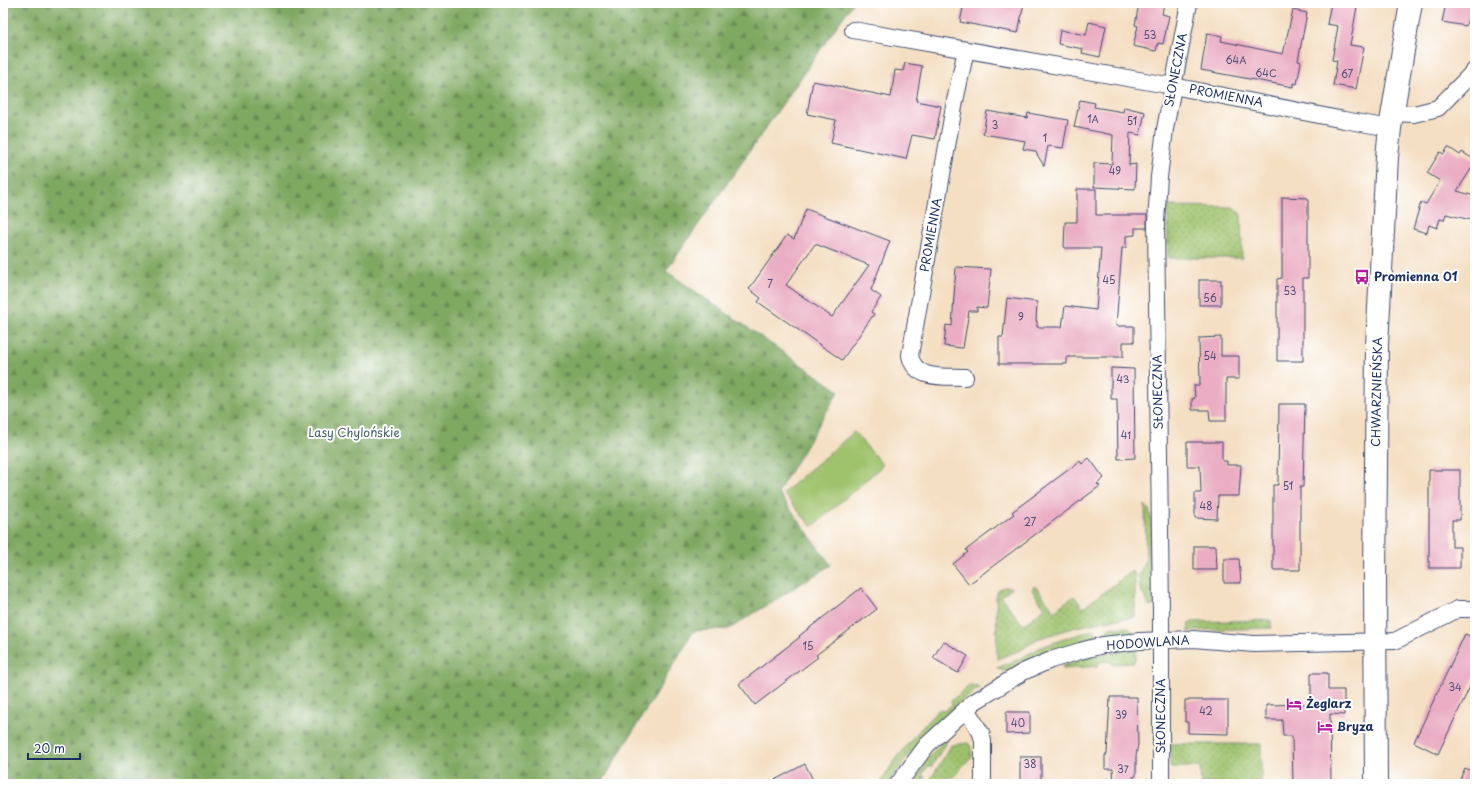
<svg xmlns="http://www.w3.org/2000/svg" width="1478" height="787" font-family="'Playpen Sans',sans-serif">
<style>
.grass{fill:url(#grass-dots);stroke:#5d7865}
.forest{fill:url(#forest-firs);stroke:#4d6c5f}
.garden{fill:#9fc26c;stroke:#5d7865}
.building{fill:#eaadc3;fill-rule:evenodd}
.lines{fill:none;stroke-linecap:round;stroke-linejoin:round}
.street-casing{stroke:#3c496d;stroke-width:18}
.secondary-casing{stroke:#3c496d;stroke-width:24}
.street{stroke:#fff;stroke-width:16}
.secondary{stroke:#fff;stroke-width:22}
.labels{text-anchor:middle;stroke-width:4;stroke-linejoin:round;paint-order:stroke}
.number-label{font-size:10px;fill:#4f4e77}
.street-label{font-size:12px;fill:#1b2f5e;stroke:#fff}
.poi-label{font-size:12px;font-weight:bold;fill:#1b2f5e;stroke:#fff;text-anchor:start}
.park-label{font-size:12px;fill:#496263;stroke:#fff}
</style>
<defs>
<pattern id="grass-dots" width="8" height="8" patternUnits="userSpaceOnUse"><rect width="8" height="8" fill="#9fc26c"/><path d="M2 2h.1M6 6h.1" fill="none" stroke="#819e5c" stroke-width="1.8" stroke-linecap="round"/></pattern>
<pattern id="forest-firs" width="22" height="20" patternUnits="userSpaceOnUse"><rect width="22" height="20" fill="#7fa860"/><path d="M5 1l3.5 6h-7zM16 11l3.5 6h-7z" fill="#678952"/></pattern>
</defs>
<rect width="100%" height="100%" fill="#fff"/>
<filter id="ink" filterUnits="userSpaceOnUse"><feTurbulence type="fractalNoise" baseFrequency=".025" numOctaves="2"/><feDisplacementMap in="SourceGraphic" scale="8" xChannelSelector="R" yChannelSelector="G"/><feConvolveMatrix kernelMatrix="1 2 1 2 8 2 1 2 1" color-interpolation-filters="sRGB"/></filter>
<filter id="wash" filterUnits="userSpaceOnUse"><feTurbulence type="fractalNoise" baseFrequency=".012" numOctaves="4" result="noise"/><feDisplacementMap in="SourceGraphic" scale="16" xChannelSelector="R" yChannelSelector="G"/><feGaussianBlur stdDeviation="0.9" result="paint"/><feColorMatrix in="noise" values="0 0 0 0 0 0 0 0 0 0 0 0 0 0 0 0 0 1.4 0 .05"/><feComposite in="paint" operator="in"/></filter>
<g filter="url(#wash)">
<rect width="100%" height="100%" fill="#f4dfc3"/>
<g class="grass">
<path d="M 1168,206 L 1233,207 L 1240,213 L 1241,216 L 1242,258 L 1168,258 Z"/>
<path d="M 1145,505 L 1149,509 L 1151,518 L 1154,606 L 1149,606 L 1140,588 L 1139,575 L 1146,558 Z"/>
<path d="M 1132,571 L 1135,575 L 1135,617 L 1110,620 L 1072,628 L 1037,639 L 1021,650 L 997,659 L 996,593 C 1000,587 1005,586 1012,588 L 1001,596 L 1023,625 L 1045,608 L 1032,590 L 1034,586 L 1038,589 L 1054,611 L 1074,596 L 1083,608 Z"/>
<path d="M 1271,620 L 1271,628 L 1205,630 L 1188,632 L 1189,623 L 1192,622 Z"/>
<path d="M 1128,627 L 1134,632 C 1101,638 1067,644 1036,657 C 1025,662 1015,667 1005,672 L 997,668 L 1019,659 L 1041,647 L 1070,637 L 1094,630 L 1097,634 L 1107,632 L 1108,628 Z"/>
<path d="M 1131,650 L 1136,650 L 1136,658 L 1133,663 L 1112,664 L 1110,661 L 1099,662 L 1098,666 L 1063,669 L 1062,666 L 1082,659 Z"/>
<path d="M 970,685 L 978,686 L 979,688 C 942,717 914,744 888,784 L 883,784 L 882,780 C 898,754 917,733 937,711 L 941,709 L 944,711 L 952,705 L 951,701 Z"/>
<path d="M 946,738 L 948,739 L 932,766 L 928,766 L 922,775 L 925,777 L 921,784 L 909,784 L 924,762 Z"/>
<path d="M 968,743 L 971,747 L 972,757 L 970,758 L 947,784 L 928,784 L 951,745 Z"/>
<path d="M 1170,744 L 1261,744 L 1261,784 L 1201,784 L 1200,767 L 1170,767 Z"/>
</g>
<path class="forest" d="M 3,3 L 853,3 L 666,271 L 839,391 L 778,492 L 831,565 L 729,629 L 694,631 L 601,784 L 3,784 Z"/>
<path class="garden" d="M 854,432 L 883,465 L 812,527 L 783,493 Z"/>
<g id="blocks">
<g class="building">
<path d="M 964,3 L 1024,3 L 1018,33 L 960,22 Z"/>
<path d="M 1139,3 L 1164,3 L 1162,14 L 1169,16 L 1163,44 L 1158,43 L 1156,51 L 1133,46 L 1138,26 L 1135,25 Z"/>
<path d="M 1331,3 L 1339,3 L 1357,7 L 1350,45 L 1364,47 L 1356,89 L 1333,85 L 1337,61 L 1332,60 L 1338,26 L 1327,24 Z"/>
<path d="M 1446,3 L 1471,3 L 1466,26 L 1442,22 Z"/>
<path d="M 1293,10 L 1307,13 L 1298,61 L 1301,62 L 1297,84 L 1293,83 L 1293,87 L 1201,70 L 1207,33 L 1222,36 L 1221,41 L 1283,54 Z"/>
<path d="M 1089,22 L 1106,26 L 1100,57 L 1082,53 L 1083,49 L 1058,44 L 1060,30 L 1086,35 Z"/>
<path d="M 905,63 L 922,66 L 916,101 L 941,106 L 935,139 L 912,135 L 906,159 L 831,143 L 836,120 L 807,114 L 813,81 L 891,97 L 895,70 L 903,71 Z"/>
<path d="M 1080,100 L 1095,103 L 1094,107 L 1123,112 L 1124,107 L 1145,112 L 1140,135 L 1130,133 L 1129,165 L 1136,164 L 1135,189 L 1094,187 L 1094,163 L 1112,164 L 1113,135 L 1074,127 Z"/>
<path d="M 987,111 L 1027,118 L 1028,113 L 1068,120 L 1063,148 L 1048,146 L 1044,166 L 1035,151 L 1023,149 L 1025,141 L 983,134 Z"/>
<path d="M 1448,147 L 1460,155 L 1462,152 L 1475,160 L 1475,163 L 1457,191 L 1475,196 L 1475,221 L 1446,214 L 1444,220 L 1440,219 L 1437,228 L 1429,225 L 1427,233 L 1413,229 L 1421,202 L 1426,204 L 1440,181 L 1427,173 L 1440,152 L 1444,154 Z"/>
<path d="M 1077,189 L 1096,189 L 1096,215 L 1147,215 L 1147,228 L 1135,228 L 1135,235 L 1126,236 L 1126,248 L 1122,248 L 1116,326 L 1134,326 L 1134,342 L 1123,342 L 1123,357 L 1067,357 L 1067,364 L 999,364 L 999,337 L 1003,337 L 1007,298 L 1037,302 L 1036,321 L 1037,321 L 1037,327 L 1062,327 L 1065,306 L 1096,310 L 1101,248 L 1064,248 L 1065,222 L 1077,222 Z"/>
<path d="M 1282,197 L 1308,198 L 1308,278 L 1303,278 L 1303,361 L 1277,361 L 1277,279 L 1282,278 Z"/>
<path d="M 806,209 L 890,241 L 871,290 L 881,297 L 871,312 L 874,314 L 842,360 L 758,302 L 761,298 L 749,289 L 787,235 L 794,239 ZM 815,244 L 869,265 L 832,317 L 786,285 Z"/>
<path d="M 956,267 L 991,269 L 987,308 L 977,307 L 977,311 L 969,311 L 963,348 L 944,346 L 946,325 L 952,326 Z"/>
<rect x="1199" y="280" width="22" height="25"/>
<path d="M 1221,337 L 1221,356 L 1239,356 L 1239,379 L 1226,379 L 1226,421 L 1210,421 L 1209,410 L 1192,410 L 1192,399 L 1195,398 L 1194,385 L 1200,385 L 1199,338 Z"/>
<path d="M 1111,368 L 1134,369 L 1135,458 L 1118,459 L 1117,399 L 1111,399 Z"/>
<path d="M 1279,404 L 1305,404 L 1303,487 L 1300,487 L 1300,570 L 1273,570 L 1273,485 L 1278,485 Z"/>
<path d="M 1187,442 L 1222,442 L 1222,461 L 1227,461 L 1227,465 L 1241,465 L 1239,496 L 1218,496 L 1217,519 L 1195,518 L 1195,493 L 1201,493 L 1200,466 L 1187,466 Z"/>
<path d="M 1089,458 L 1104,478 L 1097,484 L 1100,486 L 969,584 L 953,564 L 968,552 L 966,550 L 1014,514 L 1012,512 L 1080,461 L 1082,464 Z"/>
<path d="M 1429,470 L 1460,470 L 1460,520 L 1452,520 L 1452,547 L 1460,547 L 1460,568 L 1429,568 Z"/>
<path d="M 1194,546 L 1216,546 L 1217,570 L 1194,570 Z"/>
<path d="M 1224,559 L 1239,559 L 1241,583 L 1224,583 Z"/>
<path d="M 861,588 L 877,609 L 816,655 L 818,657 L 755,705 L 739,684 L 800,637 L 799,636 Z"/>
<path d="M 1465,634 L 1475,638 L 1475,676 L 1438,754 L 1414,742 Z"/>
<path d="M 943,641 L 968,656 L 958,673 L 933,658 Z"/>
<path d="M 1311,673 L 1328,673 L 1328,690 L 1344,690 L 1344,715 L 1330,714 L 1331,784 L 1293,784 L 1292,736 L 1283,736 L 1282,720 L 1266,720 L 1266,705 L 1311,704 Z"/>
<path d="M 1110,697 L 1137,697 L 1138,744 L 1136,756 L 1136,776 L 1133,777 L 1133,784 L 1114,784 L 1113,769 L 1105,769 L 1105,755 L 1107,755 Z"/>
<path d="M 1185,700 L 1228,700 L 1228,734 L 1188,733 L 1188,722 L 1185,722 Z"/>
<path d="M 1006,712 L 1030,712 L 1030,733 L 1006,734 Z"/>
<rect x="1020" y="757" width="21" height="27"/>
<path d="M 805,764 L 815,784 L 767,784 Z"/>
<path d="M 1465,768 L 1475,773 L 1475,784 L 1458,784 Z"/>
</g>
</g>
</g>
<g filter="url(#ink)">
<use href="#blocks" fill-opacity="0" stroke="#3c496d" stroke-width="1"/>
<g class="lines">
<g class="street-casing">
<g id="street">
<path d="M 853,30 L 1173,86 L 1344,120 L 1390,128"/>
<path d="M 1393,113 L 1414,114 L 1438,108 L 1475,70"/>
<path d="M 965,377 C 945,376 914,381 910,355 L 955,101 L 966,50"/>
<path d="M 966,709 L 981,733 L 983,741 L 983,784"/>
<path d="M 898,784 L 927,745 L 974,702 L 1023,672 L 1051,660 L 1080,651 L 1103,645 L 1140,641 L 1193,639 L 1254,644 L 1395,641 L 1458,609 L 1475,609"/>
<path d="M 1161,784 L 1161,611 L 1156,222 L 1159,177 L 1165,129 L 1189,3"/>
</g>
</g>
<g class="secondary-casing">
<path id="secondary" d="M 1376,784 L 1375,582 L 1377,345 L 1387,157 L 1390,128 L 1411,3"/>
</g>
<use href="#street" class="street"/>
<use href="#secondary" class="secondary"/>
</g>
</g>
<defs>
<g id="bus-bare" transform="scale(1.2)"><path d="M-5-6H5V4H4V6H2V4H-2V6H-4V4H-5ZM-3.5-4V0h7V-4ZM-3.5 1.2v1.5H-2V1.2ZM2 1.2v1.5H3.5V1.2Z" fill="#b5179e" stroke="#fff" stroke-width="2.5" paint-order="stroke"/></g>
<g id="hotel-bare" transform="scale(1.2)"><path d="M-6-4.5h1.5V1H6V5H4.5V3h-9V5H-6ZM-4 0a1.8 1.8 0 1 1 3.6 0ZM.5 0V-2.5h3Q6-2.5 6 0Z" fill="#b5179e" stroke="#fff" stroke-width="2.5" paint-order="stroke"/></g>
</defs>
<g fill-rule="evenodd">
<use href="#bus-bare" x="1362" y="277"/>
<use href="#hotel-bare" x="1294" y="704"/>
<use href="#hotel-bare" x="1325" y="727"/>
</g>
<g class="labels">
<g class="number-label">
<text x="1150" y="39">53</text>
<text x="1236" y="64">64A</text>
<text x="1266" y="77">64C</text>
<text x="1347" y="78">67</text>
<text x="1093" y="123">1A</text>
<text x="1132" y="125">51</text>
<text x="995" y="129">3</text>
<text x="1045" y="142">1</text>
<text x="1115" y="175">49</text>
<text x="1109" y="284">45</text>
<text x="770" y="288">7</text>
<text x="1290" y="295">53</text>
<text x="1210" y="302">56</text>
<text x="1021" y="321">9</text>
<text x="1210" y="360">54</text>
<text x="1123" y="383">43</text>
<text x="1126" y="439">41</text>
<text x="1288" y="490">51</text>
<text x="1206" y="510">48</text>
<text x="1030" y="526">27</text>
<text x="808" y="650">15</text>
<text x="1455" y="691">34</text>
<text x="1206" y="715">42</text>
<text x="1121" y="719">39</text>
<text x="1018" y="727">40</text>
<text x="1030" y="768">38</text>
<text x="1123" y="773">37</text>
</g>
<g class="street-label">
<text transform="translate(1176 70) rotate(-79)" y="4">SŁONECZNA</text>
<text transform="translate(1226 96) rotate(11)" y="4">PROMIENNA</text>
<text transform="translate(931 235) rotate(-80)" y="4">PROMIENNA</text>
<text transform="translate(1158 392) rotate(-91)" y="4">SŁONECZNA</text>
<text transform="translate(1377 392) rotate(-89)" y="4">CHWARZNIEŃSKA</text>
<text transform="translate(1148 643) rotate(-4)" y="4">HODOWLANA</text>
<text transform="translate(1161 716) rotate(-90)" y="4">SŁONECZNA</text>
</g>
<g class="poi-label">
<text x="1374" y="281">Promienna 01</text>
<text x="1306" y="708">Żeglarz</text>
<text x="1337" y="731">Bryza</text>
</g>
<g class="park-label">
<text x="354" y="437">Lasy Chylońskie</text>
</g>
</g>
<rect width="1478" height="787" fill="none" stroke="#fff" stroke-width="16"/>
<path d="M28 753v6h52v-6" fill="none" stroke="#1b2f5e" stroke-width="2"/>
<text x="34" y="753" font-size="12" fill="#1b2f5e" stroke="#ffffff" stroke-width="3" paint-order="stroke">20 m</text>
</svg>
